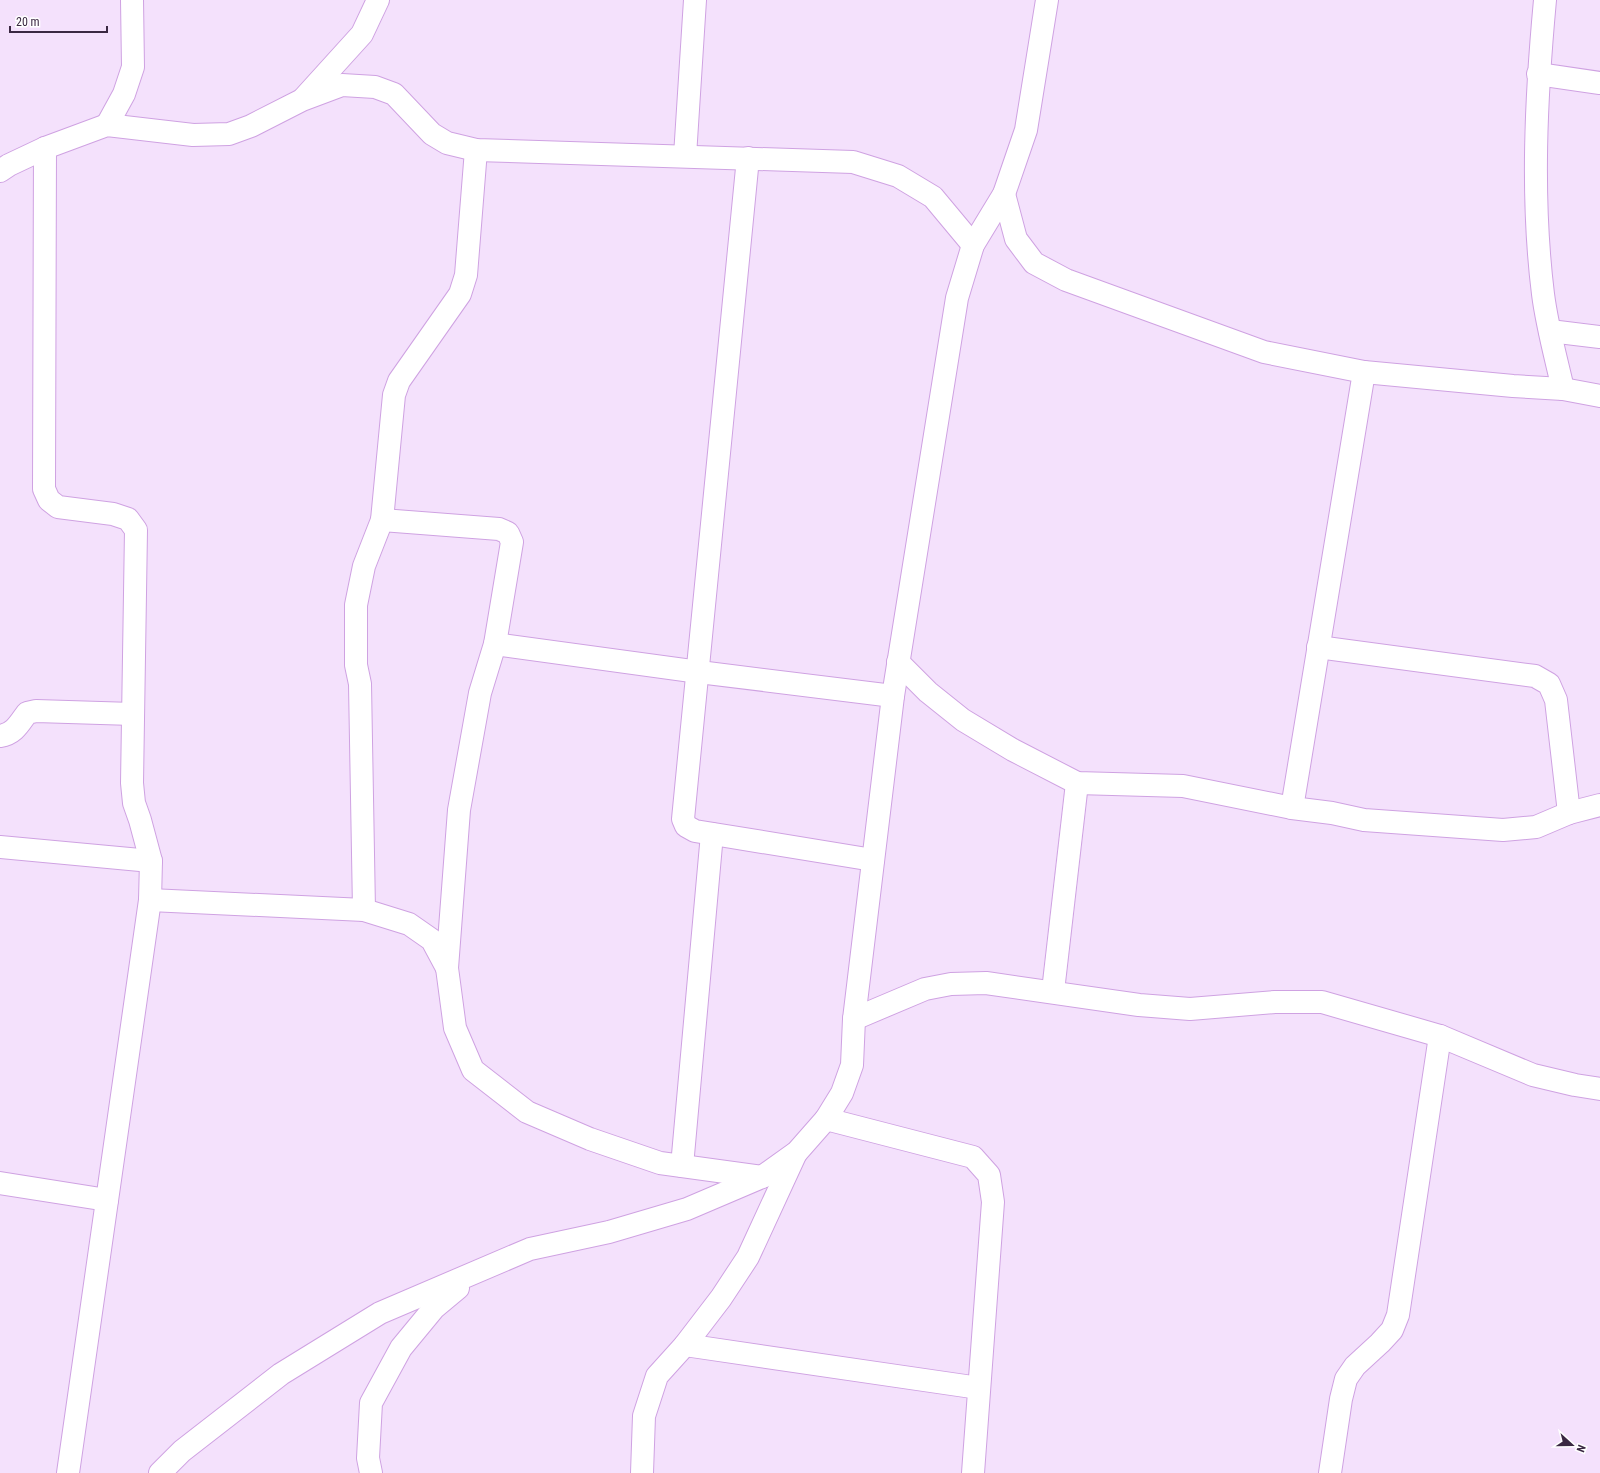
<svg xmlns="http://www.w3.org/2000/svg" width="1600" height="1473" font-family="'Roboto Condensed',sans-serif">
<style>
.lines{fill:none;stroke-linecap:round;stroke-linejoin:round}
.street-casing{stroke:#cfa2e2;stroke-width:24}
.street{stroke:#fff;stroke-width:22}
</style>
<rect width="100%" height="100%" fill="#f4e1fc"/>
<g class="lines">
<g class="street-casing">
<g id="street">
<path d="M 1545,0 C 1536,97 1531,197 1543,294 C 1547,326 1556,358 1563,389"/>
<path d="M 1538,74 L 1600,83"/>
<path d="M 304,98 L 362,34 L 378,0"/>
<path d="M 107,125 L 124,94 L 133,67 L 132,0"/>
<path d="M 45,148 L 44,489 L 49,500 L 58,507 L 113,514 L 128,519 L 136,530 L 132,783 L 134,803 L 140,820 L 151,861 L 150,900 L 68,1473"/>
<path d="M 685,156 L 695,0"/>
<path d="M 748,158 L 683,819 L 686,826 L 695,831 L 873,860"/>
<path d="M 0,171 L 9,165 L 45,148 L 107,125 L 193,135 L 229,134 L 251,126 L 302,100 L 342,85 L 375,87 L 394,94 L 432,134 L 447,143 L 476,150 L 853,162 L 898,176 L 933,197 L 973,245"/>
<path d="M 1004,194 L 1016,239 L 1034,263 L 1066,280 L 1264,352 L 1364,372 L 1513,386 L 1563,389 L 1600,396"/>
<path d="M 1550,331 L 1600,337"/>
<path d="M 382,520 L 499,529 L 508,533 L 512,542 L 495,644 L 480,693 L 459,810 L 447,968 L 455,1028 L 473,1070 L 527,1112 L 590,1139 L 660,1163 L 762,1177"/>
<path d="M 495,644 L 699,672 L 893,696"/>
<path d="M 1318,647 L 1535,676 L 1549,684 L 1556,700 L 1569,813"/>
<path d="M 898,662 L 928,692 L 963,720 L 1013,750 L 1077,783 L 1183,786 L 1292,808 L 1332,813 L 1364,820 L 1503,830 L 1536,827 L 1569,813 L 1600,805"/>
<path d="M 0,736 C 14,734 19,724 27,713 L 36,711 L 133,714"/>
<path d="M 1292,808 L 1364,372"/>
<path d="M 0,847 L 151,861"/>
<path d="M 150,900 L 364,910 L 409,924 L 432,940 L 447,968"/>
<path d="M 364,910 L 360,684 L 356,665 L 356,605 L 364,566 L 382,520 L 394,395 L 399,381 L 460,294 L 466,275 L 476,150"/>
<path d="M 1053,991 L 1077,783"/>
<path d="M 854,1019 L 925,989 L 951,984 L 986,983 L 1139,1005 L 1190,1009 L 1275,1002 L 1322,1002 L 1440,1036 L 1533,1075 L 1575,1085 L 1600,1089"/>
<path d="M 826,1119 L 973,1157 L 989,1175 L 993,1202 L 973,1473"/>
<path d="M 682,1166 L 712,834"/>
<path d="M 0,1183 L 107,1200"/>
<path d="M 685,1345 L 979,1388"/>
<path d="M 160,1473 L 182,1451 L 281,1374 L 380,1313 L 530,1249 L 609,1232 L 687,1209 L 762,1177 L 797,1152 L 826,1119 L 842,1093 L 852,1065 L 854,1019 L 893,696 L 957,298 L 973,245 L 1004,194 L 1026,130 L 1047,0"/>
<path d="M 371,1473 L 368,1458 L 371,1403 L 401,1348 L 434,1308 L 458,1288"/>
<path d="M 642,1473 L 644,1416 L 657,1376 L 685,1345 L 721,1298 L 748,1257 L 796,1153"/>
<path d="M 1330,1473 L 1341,1399 L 1346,1379 L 1355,1366 L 1380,1343 L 1392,1330 L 1398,1315 L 1440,1036"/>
</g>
</g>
<use href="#street" class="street"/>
</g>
<g transform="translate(1572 1445) rotate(111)" stroke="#ffffff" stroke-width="3" paint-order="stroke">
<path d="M0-3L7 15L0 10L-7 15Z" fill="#3a2842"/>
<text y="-6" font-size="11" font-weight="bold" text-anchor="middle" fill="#3a2842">N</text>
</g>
<path d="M10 26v6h97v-6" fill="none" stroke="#3a2842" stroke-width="2"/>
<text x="16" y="26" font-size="12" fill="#3a2842" stroke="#ffffff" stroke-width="3" paint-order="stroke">20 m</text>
</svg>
